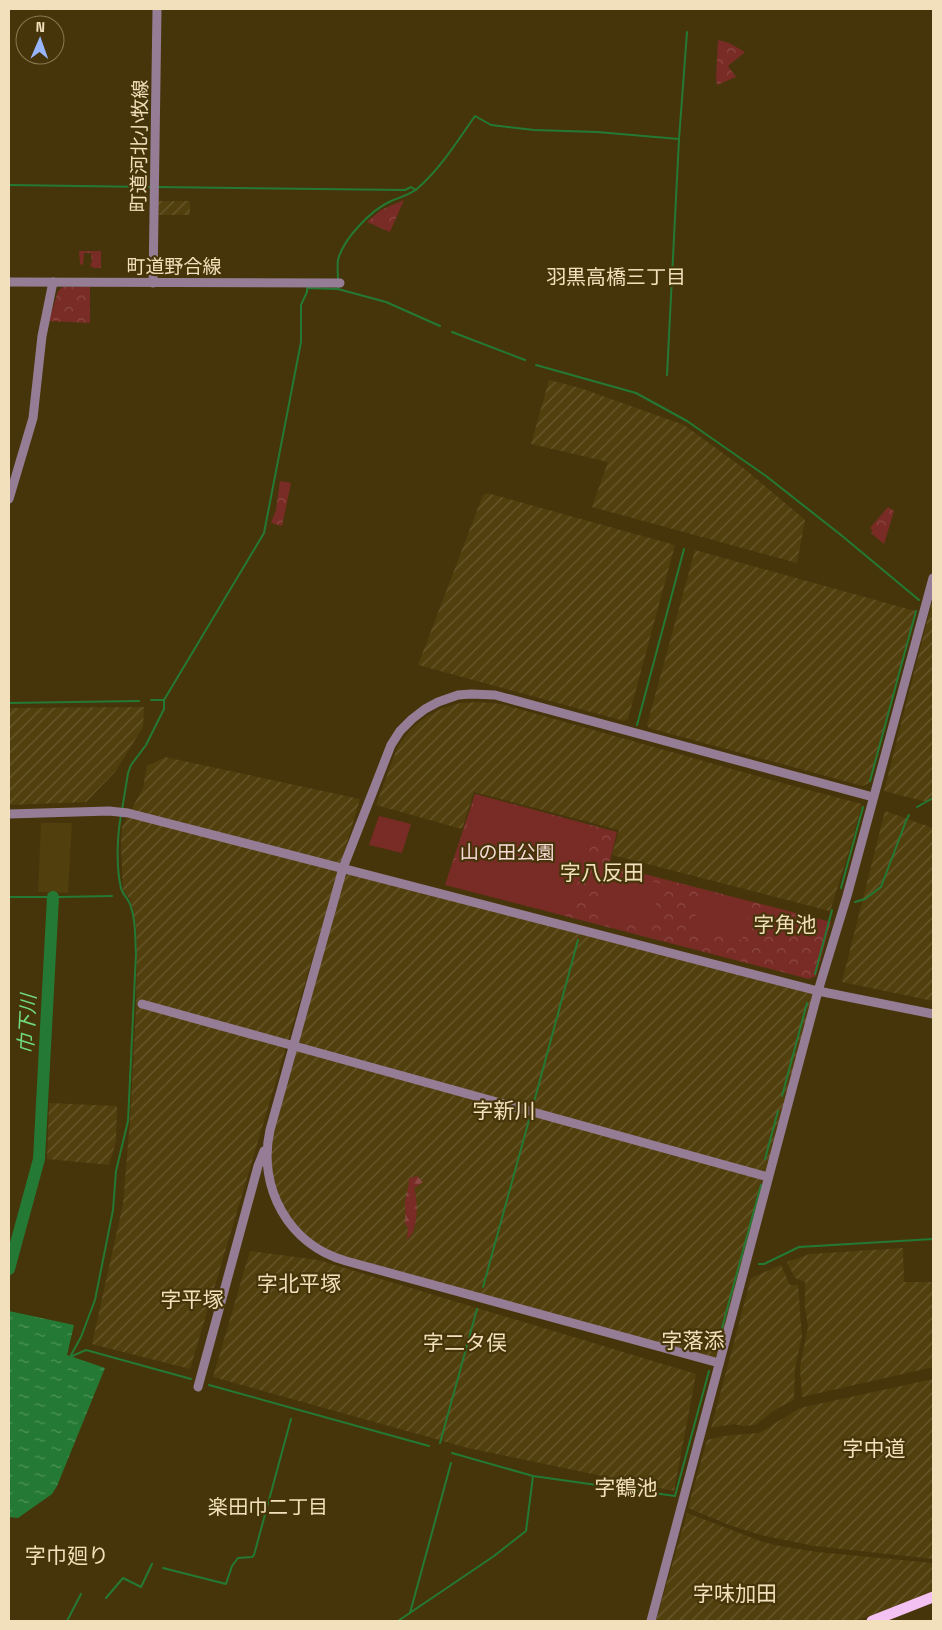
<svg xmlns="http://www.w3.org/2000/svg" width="942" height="1630" font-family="'Space Grotesk','Noto Sans JP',sans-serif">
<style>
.built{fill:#513f0e}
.industrial{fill:url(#industrial-furrows)}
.forest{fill:url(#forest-firs)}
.park{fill:url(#park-crowns)}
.pitch{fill:#792b26}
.water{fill:url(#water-ripples)}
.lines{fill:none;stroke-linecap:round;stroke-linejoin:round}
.stream{stroke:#247a34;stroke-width:2}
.river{stroke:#247a34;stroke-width:12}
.minor{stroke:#967d96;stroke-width:9}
.major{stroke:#f4c1f3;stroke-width:11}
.labels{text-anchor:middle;stroke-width:4.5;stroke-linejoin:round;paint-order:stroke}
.street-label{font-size:19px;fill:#f1e0bb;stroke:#46350a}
.park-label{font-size:19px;fill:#f8dbd7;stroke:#46350a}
.neighbourhood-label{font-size:20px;fill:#f1e0bb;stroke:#46350a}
.water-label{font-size:20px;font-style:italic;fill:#70da7d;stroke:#46350a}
.quarter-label{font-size:21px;fill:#f1e0bb;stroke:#46350a}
</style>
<defs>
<pattern id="industrial-furrows" width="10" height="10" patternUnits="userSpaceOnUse" patternTransform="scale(1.25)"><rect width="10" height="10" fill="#513f0e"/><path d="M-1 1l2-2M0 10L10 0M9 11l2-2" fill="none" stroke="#6a5a2f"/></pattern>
<pattern id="forest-firs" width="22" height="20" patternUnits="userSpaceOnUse" patternTransform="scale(1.25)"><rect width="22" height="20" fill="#792b26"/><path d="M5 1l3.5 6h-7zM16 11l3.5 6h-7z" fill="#8c4944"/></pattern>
<pattern id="park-crowns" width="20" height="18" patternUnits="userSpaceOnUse" patternTransform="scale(1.25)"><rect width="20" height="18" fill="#792b26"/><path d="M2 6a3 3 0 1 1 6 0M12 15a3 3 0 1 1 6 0" fill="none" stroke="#8c4944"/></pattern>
<pattern id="water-ripples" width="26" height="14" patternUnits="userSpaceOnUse" patternTransform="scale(1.25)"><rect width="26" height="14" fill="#247a34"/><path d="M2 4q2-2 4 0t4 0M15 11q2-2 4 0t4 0" fill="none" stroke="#4f9359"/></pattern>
</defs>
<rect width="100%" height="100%" fill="#46350a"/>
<path class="built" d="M 41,823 L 72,823 L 68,893 L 38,892 Z"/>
<g class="industrial">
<rect x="157" y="201" width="33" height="14"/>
<path d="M 549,380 L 580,388 L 684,425 L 746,470 L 805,520 L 797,563 L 592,507 L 608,462 L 531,444 Z"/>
<path d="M 487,493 L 675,545 L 628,719 L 624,721 L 418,665 L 483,495 Z"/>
<path d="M 695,550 L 915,611 L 869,783 L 863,786 L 649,728 L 647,725 Z"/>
<path d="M 932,602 L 933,602 L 933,801 L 923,801 L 884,791 Z"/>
<path d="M 479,702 L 501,704 L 771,780 L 862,804 L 851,845 L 830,911 L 612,855 L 619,830 L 474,792 L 462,829 L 376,805 L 398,746 L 411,729 L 427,716 L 443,708 L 460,703 Z"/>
<path d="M 144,707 L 143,727 L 115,772 L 86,802 L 9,805 L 9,708 Z"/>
<path d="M 165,757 L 360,799 L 190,1369 L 92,1344 L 123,1204 L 130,1121 L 136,1009 L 137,950 L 136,925 L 130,899 L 123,890 L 121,843 L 122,827 L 143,788 L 147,766 Z"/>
<path d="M 885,811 L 933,828 L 933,1001 L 842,982 Z"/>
<path d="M 343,868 L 818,991 L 719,1363 L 326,1254 L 279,1208 L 267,1146 Z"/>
<path d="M 49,1103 L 117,1106 L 116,1141 L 109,1165 L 47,1159 Z"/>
<path d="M 903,1248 L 904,1282 L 933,1282 L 933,1367 L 802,1397 L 800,1367 L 808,1327 L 805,1307 L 805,1282 L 795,1278 L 787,1262 L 810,1254 Z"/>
<path d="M 250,1251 L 318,1260 L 696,1374 L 674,1491 L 468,1448 L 213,1377 Z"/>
<path d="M 781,1265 L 790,1285 L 798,1285 L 802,1336 L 795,1368 L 794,1400 L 778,1408 L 755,1425 L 743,1426 L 734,1424 L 711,1428 L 751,1278 Z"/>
<path d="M 933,1379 L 933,1559 L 814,1546 L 761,1535 L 732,1526 L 688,1508 L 707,1440 L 723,1436 L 759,1433 L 800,1408 Z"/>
<path d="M 687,1513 L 763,1542 L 780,1546 L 817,1552 L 933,1563 L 933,1592 L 855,1621 L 656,1621 Z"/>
</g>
<g class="forest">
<path d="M 79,251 L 101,251 L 101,268 L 94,268 L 90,266 L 92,261 L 91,253 L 84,253 L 83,265 L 80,264 Z"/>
<path d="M 417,1176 L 423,1182 L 414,1188 C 418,1199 419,1232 407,1239 L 408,1228 L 405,1223 C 406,1214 405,1210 405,1203 C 406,1194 409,1187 409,1178 Z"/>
</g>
<g class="park">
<path d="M 718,40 L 729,43 L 745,52 L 728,66 L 736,77 L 717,85 L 716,77 Z"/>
<path d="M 404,200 L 390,232 L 367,222 L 381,210 Z"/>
<path d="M 63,287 L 90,287 L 90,323 L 49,321 L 58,291 Z"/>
<path d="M 280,481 L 291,483 L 282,526 L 271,523 L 276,510 Z"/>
<path d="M 888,507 L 894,511 L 884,544 L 871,533 L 873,531 L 870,528 Z"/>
<path d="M 475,794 L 617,832 L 609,865 L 831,922 L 816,976 L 809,979 L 445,885 Z"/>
</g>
<g class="pitch">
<path d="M 477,796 L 595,828 L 571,905 L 564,911 L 557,913 L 448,885 Z"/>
<path d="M 379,816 L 411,824 L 402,853 L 369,845 Z"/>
<path d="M 607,870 L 661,884 L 649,928 L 595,915 Z"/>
<path d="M 703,891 L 751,903 L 742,940 L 692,928 Z"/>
</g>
<path class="water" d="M 9,1311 L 74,1325 L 67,1355 L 105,1368 L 57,1486 L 52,1494 L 18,1518 L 9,1517 Z"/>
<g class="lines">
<g class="stream">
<path d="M 9,185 L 150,187"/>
<path d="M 158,187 L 405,190 L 411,187 L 416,190"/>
<path d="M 338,280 C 338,274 337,266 338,260 C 343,239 371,210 391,201 C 400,197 410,195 418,188 C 441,168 458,140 475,116 L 491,125 L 534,130 L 597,132 L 679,139"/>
<path d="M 338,289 L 386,302 L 440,326"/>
<path d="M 452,332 L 525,360"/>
<path d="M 536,365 L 636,393 L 687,421 L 766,476 L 841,535 L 919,600"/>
<path d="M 667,375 L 679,139 L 687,32"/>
<path d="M 151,700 L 164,700"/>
<path d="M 9,703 L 139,701"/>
<path d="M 637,725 L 684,549"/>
<path d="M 870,781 L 916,611"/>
<path d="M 917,807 L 933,798"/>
<path d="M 122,810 L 128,773 L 131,765 L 146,745 L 164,709 L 164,700 L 264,533 L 301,342 L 301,305 L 307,292 L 307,288 L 338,289 L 338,287"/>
<path d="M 841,888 L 863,807"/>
<path d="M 9,897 L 47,897"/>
<path d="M 50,897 L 53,897"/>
<path d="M 59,897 L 112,896"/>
<path d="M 855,902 L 865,899 L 881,887 L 906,821 L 909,815"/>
<path d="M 815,974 L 832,910"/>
<path d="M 782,1096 L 807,1003"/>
<path d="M 534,1102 L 578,940"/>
<path d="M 765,1159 L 778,1111"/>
<path d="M 759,1264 L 764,1264 L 799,1247 L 933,1239"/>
<path d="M 483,1287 L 529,1120"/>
<path d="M 717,1346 L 761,1185"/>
<path d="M 70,1357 L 81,1337 L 95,1300 L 113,1210 L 116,1171 L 128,1121 L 136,954 C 135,937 136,920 130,904 C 128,898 122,894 121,888 C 116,867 117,837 121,815"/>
<path d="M 70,1357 L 86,1350 L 191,1379"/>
<path d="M 209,1385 L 429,1446"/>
<path d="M 440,1443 L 477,1309"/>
<path d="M 452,1453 L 533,1476 L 675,1496 L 709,1371"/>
<path d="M 163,1568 L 226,1584 L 232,1566 L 238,1558 L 252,1557 L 254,1555 L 291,1419"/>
<path d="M 106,1598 L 123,1578 L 141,1587 L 152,1564"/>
<path d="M 410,1613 L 451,1463"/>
<path d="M 67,1621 L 81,1594"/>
<path d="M 398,1621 L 494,1556 L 526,1531 L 533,1476"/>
</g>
<path class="river" d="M 9,1269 L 39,1159 L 53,897"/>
<g class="minor">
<path d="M 9,282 L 340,283"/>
<path d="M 153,283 L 157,9"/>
<path d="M 9,499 L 33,418 L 42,336 L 53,282"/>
<path d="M 9,814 L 109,811 L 128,813 L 818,991 L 933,1014"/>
<path d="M 142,1004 L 768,1177"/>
<path d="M 719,1363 L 346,1261 C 289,1245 257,1188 270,1130 L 343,868 L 391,745 L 400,731 L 412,719 L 425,709 L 438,702 L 458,695 L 471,694 L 495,695 L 873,797"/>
<path d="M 198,1387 L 258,1166 L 264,1151"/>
<path d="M 651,1621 L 818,991 L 847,896 L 933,578"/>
</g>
<path class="major" d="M 872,1621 L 933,1597"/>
</g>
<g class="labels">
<g class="street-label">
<text transform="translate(139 146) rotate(-89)" y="7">町道河北小牧線</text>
<text x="174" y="273">町道野合線</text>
</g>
<g class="park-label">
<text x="507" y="859">山の田公園</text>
</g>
<g class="neighbourhood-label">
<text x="616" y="284">羽黒高橋三丁目</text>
<text x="268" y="1514">楽田巾二丁目</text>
</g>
<g class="water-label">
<text transform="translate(27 1024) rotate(-87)" y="7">巾下川</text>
</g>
<g class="quarter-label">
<text x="602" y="880">字八反田</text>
<text x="785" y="932">字角池</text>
<text x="504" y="1118">字新川</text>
<text x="299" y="1291">字北平塚</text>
<text x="192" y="1307">字平塚</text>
<text x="693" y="1348">字落添</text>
<text x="465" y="1350">字二タ俣</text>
<text x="874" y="1456">字中道</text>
<text x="626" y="1495">字鶴池</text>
<text x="67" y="1563">字巾廻り</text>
<text x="735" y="1601">字味加田</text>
</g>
</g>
<rect width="942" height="1630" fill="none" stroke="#f1e0bb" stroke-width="20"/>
<g transform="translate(40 40) rotate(2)"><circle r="24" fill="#46350a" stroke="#8a7951"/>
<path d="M0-4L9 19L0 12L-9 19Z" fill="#98b6fd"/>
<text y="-8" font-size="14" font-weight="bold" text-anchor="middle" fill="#f1e0bb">N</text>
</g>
</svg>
